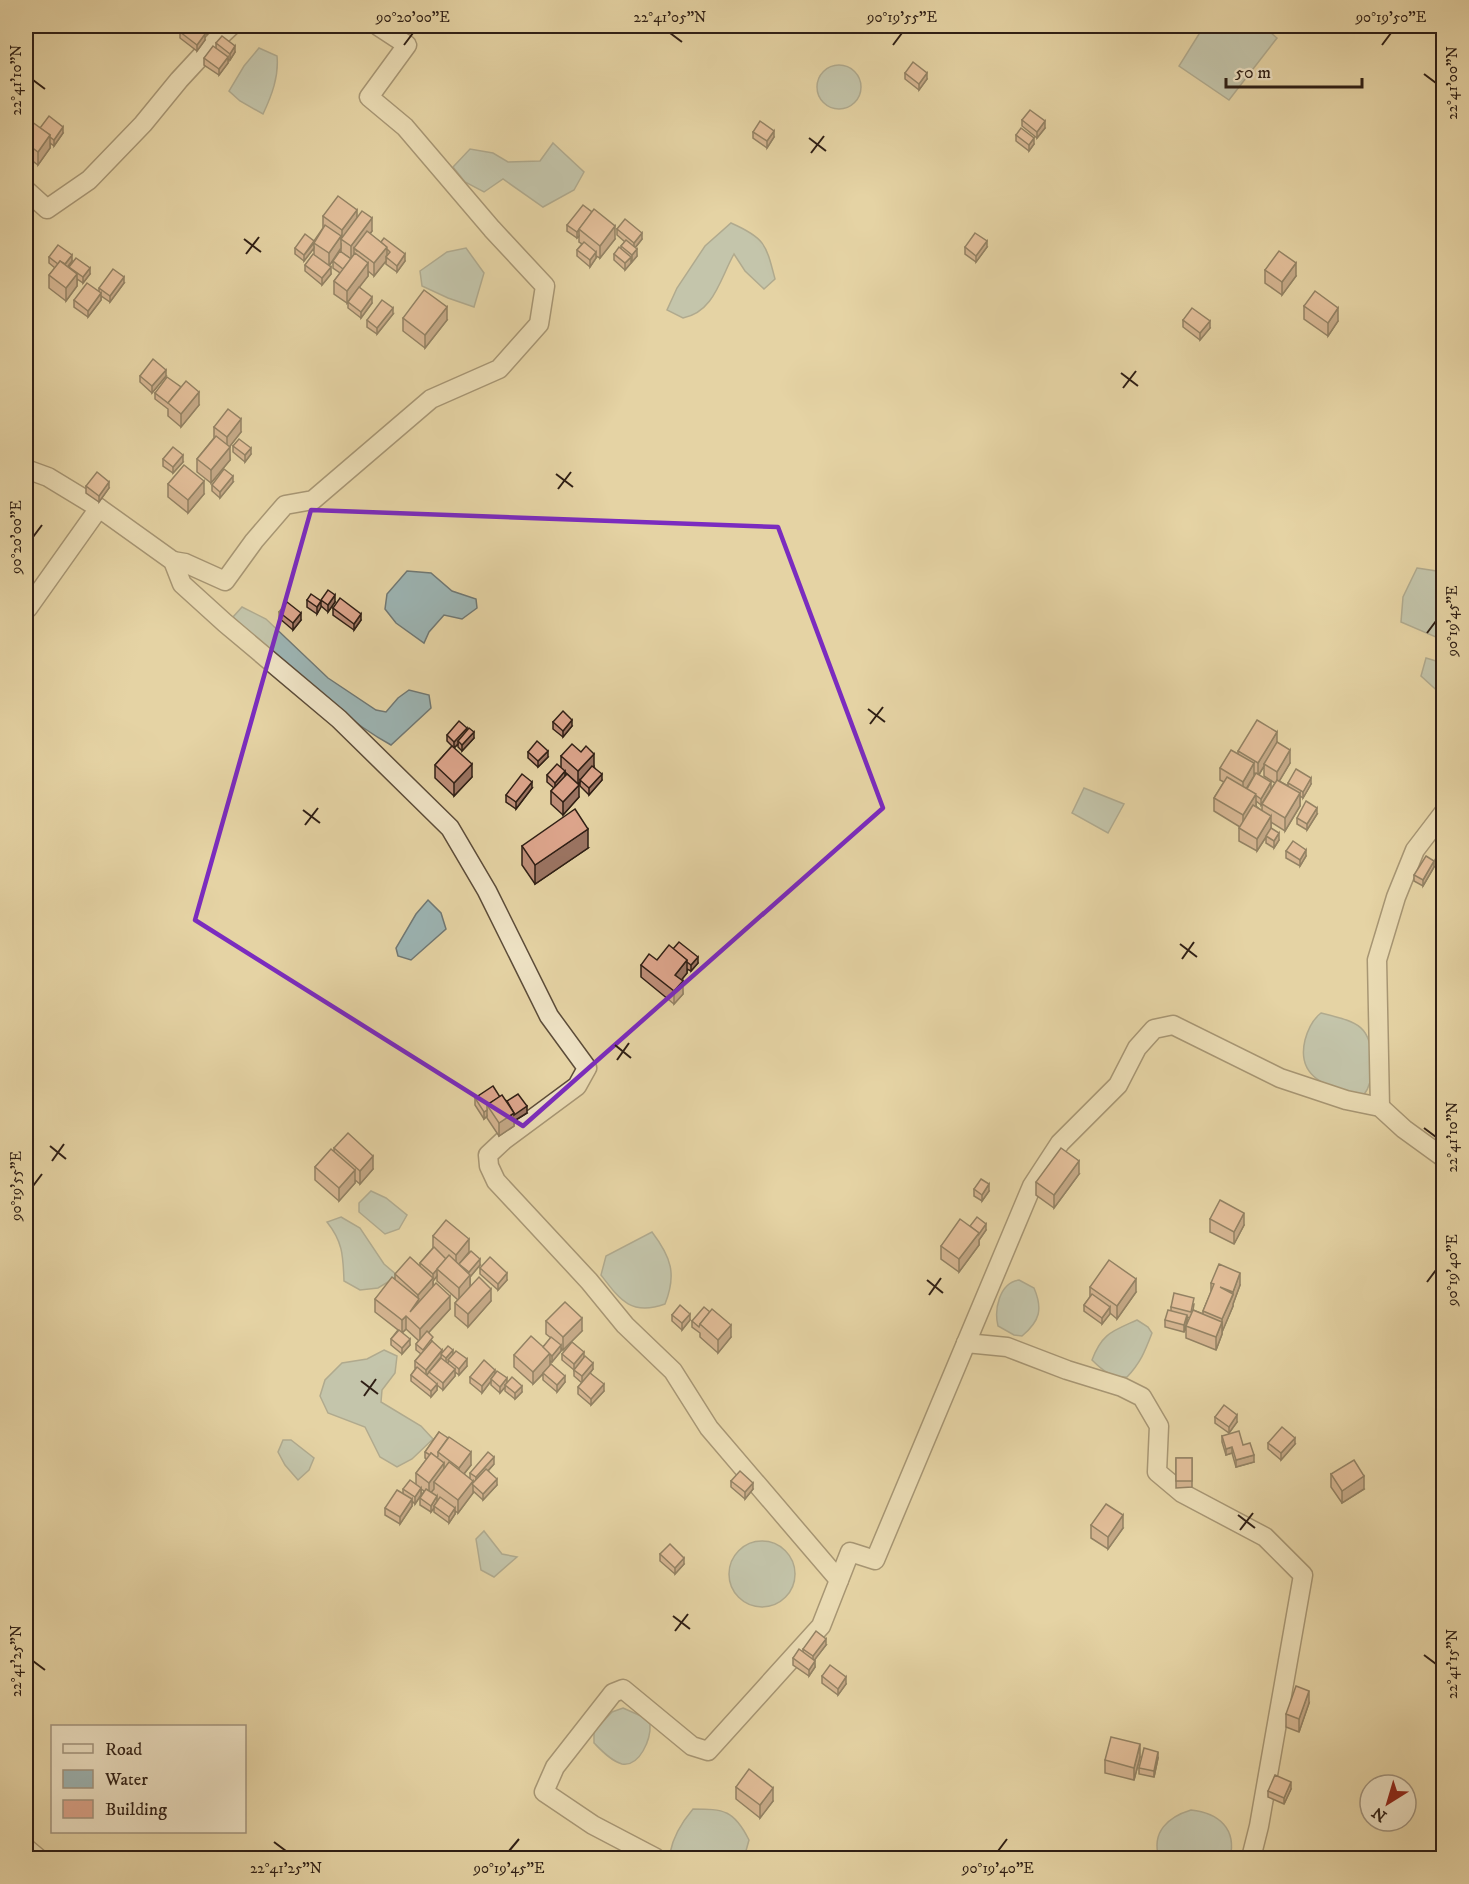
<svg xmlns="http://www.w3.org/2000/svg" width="1469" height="1884" font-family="'IM FELL DW Pica',serif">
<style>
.water{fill:#9cb4b3;stroke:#707874;stroke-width:1.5}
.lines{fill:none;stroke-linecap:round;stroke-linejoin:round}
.minor-casing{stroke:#5c4c39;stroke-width:21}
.minor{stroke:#eee2c4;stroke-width:18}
.wall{fill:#be8e78;stroke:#2f1f15;stroke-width:1.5;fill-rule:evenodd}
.shaded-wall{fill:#9b7462;stroke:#2f1f15;stroke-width:1.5}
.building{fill:#dda58c;stroke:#2f1f15;stroke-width:1.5}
.marked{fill:none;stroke:#7b2cbf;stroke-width:4.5;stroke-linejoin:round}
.ticks{fill:none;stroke:#2f1f15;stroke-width:2}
.neatline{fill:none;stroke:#2f1f15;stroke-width:2}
.ticks-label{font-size:15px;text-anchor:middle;fill:#2f1f15}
</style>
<rect width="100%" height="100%" fill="#e5d3a4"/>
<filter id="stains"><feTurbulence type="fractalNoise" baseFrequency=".00333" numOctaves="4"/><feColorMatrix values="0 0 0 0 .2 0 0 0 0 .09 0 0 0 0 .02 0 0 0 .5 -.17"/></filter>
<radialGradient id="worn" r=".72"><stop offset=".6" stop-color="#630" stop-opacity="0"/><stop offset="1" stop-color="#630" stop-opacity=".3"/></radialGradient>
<g class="water">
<path d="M 1204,26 L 1263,26 L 1277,38 L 1229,100 L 1179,66 Z"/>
<path d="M 259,48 L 277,56 C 279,76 272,95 263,114 L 240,101 L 229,91 L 244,66 Z"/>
<circle cx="839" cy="87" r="22"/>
<path d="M 553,143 L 584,172 L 574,190 L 543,207 L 503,179 L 484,192 L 465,182 L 453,167 L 470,149 L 493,153 L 508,162 L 540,161 Z"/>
<path d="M 731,223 C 765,238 766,244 775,279 L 764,289 L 745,271 L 734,254 C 720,279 714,312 683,318 L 667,310 L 677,288 L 705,246 Z"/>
<path d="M 466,248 L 484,273 L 474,307 L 448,298 L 422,286 L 420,271 L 447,252 Z"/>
<path d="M 1417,568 L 1443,572 L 1443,634 L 1438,638 L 1401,622 L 1403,597 Z"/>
<path d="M 407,571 L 431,573 L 452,591 L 476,599 L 477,608 L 462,619 L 444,615 L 429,632 L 424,643 L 396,623 L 385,609 L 387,594 Z"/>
<path d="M 242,607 L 266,619 L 328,678 L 376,710 L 386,712 L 398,698 L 409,690 L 429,695 L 431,708 L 391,745 C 340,717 291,668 246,629 L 233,617 Z"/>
<path d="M 1426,658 L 1443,663 L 1443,696 L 1421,676 Z"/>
<path d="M 1084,788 L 1124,804 L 1108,833 L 1072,813 Z"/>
<path d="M 428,900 L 441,913 L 446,929 L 411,960 L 398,956 L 396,948 L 416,914 Z"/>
<path d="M 1321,1013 C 1356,1022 1372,1024 1372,1064 C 1371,1077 1371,1086 1363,1096 C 1333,1088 1295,1081 1305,1040 C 1308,1029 1312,1020 1321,1013 Z"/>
<path d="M 371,1191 L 386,1198 L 407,1215 L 399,1229 L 385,1234 L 359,1212 L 359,1203 Z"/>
<path d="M 341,1217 L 360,1228 L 384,1264 L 398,1276 L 378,1288 L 360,1290 L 344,1281 C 343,1256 343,1242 327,1222 Z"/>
<path d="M 652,1232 C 671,1257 677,1274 665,1304 C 631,1316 620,1300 601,1275 L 606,1256 Z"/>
<path d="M 1019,1280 L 1034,1288 C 1043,1309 1040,1321 1022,1336 L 1014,1335 L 998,1326 C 994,1310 999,1283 1019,1280 Z"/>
<path d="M 1137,1320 L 1148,1327 L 1152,1333 C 1145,1351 1141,1362 1127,1377 C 1112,1378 1103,1371 1092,1360 C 1102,1333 1113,1331 1137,1320 Z"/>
<path d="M 384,1350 L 397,1356 L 395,1373 L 382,1390 L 381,1402 L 421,1426 L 433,1439 L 412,1459 L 397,1467 L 380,1457 L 365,1427 L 328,1413 L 320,1396 L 325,1380 L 342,1363 L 367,1359 Z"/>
<path d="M 283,1440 L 291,1440 L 314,1458 L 309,1470 L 298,1480 L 285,1465 L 278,1452 Z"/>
<path d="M 484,1531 L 502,1554 L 517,1557 L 494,1577 L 481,1570 L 476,1539 Z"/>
<circle cx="762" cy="1574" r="33"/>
<path d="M 623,1708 L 641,1716 L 650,1724 C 651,1739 640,1767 622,1764 C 611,1761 601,1750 594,1743 L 594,1731 L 612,1712 Z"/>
<path d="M 693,1809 C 724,1809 734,1810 749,1840 L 744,1858 L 674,1858 L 670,1853 C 673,1837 682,1822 693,1809 Z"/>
<path d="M 1191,1810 C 1219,1813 1237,1829 1230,1858 L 1159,1858 C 1151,1832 1168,1817 1191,1810 Z"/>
</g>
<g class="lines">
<g class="minor-casing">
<g id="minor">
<path d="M 26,190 L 47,209 L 89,180 L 143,124 L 179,80 L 216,40 L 231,26"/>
<path d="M 26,469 L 48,477 L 99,508 L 173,561 L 182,584 L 225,623 L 339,719 L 450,828 L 487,891 L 549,1016 L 587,1068 L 577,1086 L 504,1140 L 488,1155 L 489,1166 L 496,1181 L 589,1281 L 625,1325 L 673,1371 L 709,1428 L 839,1580"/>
<path d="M 173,561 L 185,563 L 225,581 L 254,541 L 285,505 L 313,500 L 431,399 L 499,369 L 539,324 L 545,286 L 492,229 L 405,127 L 369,97 L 407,45 L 378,26"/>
<path d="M 26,605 L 28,608 L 99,508"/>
<path d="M 1380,1107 L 1377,960 L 1396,897 L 1415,850 L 1444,812"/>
<path d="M 966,1343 L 1007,1347 L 1067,1370 L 1122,1387 L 1142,1397 L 1159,1426 L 1157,1472 L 1182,1493 L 1265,1537 L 1303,1575 L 1259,1826 L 1251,1858"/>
<path d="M 26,1848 L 38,1858"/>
<path d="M 656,1858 L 593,1825 L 544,1792 L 555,1767 L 613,1693 L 623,1689 L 692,1746 L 708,1751 L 821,1626 L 850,1552 L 875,1560 L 1032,1186 L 1060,1143 L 1118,1085 L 1137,1048 L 1154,1029 L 1173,1025 L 1280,1078 L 1346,1100 L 1380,1107 L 1404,1129 L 1444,1158"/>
</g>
</g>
<use href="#minor" class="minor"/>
</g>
<g class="wall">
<path d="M 196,26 L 214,26 L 207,34 Z"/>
<path d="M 180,32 L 205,40 L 197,51 L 180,38 Z"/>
<path d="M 216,43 L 235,52 L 230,60 L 228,59 L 228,63 L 219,75 L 204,65 L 204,58 L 216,48 Z"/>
<path d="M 905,73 L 927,79 L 919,90 L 905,79 Z"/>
<path d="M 1022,120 L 1045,128 L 1037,138 L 1022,126 Z"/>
<path d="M 26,122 L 40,128 L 63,133 L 54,146 L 50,143 L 50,148 L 38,165 L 26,156 Z"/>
<path d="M 753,132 L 774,137 L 767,148 L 753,138 Z"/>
<path d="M 1016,135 L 1034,144 L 1029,151 L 1016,141 Z"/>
<path d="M 323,216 L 357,218 L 372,231 L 370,234 L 405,261 L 397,272 L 386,264 L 386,261 L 374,276 L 368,271 L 368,276 L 359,287 L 372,303 L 361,318 L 348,308 L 348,302 L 347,303 L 334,294 L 334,281 L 340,273 L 333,268 L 333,261 L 351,259 L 341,252 L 341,243 L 341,248 L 329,266 L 331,274 L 322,285 L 305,271 L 305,265 L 314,254 L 314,248 L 304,261 L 295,254 L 295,248 L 314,241 L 323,228 Z"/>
<path d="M 567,225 L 615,239 L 600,258 L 596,256 L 596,258 L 590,267 L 577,256 L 577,250 L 582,244 L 579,242 L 579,236 L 577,238 L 567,231 Z"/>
<path d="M 617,229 L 642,239 L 635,248 L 637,256 L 632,262 L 631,261 L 631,263 L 625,270 L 614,260 L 614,254 L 621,249 L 621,246 L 625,242 L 617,235 Z"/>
<path d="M 965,247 L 987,247 L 976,262 L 965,254 Z"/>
<path d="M 49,257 L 72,261 L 68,267 L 90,274 L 83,283 L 77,279 L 77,286 L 66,301 L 49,288 L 49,275 L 55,268 L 49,263 Z"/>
<path d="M 1265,270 L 1296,276 L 1282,295 L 1265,283 Z"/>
<path d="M 124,283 L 110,302 L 101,296 L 101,300 L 88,317 L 74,307 L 74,300 L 99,292 L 99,288 Z"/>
<path d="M 1304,306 L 1338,321 L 1328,336 L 1304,319 Z"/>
<path d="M 393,314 L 377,334 L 367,327 L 367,320 Z"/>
<path d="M 403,318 L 447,320 L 425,348 L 403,331 Z"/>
<path d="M 1183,320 L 1210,328 L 1200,340 L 1183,327 Z"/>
<path d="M 140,376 L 166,376 L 152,393 L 140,382 Z"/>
<path d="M 155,393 L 199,405 L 181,427 L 168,416 L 168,409 L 155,399 Z"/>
<path d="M 214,427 L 241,432 L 229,447 L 230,460 L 211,483 L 197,472 L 197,459 L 214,438 Z"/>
<path d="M 233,446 L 251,454 L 245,462 L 233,452 Z"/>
<path d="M 163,459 L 183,462 L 173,473 L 163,466 Z"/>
<path d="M 233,482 L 220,498 L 212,491 L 212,485 Z"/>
<path d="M 168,484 L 204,494 L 188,513 L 168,497 Z"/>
<path d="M 86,486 L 109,488 L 99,502 L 86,493 Z"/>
<path d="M 307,600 L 335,602 L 328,612 L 321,606 L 317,614 L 307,607 Z"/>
<path d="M 333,608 L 361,620 L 354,630 L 333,615 Z"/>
<path d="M 279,612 L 301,620 L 293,630 L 279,618 Z"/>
<path d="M 553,722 L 572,726 L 563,737 L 553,729 Z"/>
<path d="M 467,731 L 474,738 L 462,751 L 458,747 L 458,744 L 454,748 L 472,777 L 454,796 L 435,778 L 435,765 L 452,746 L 447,741 L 447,735 Z"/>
<path d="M 1277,742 L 1290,763 L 1279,781 L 1288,786 L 1288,783 L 1311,784 L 1303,798 L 1300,796 L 1300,806 L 1285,831 L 1271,822 L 1271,828 L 1279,840 L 1274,848 L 1266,843 L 1266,837 L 1257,851 L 1239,841 L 1239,828 L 1240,827 L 1214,811 L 1214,798 L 1224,782 L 1220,780 L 1220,768 L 1238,754 L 1238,751 ZM 1264,766 L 1264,776 L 1275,783 L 1262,804 L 1262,811 L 1256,806 L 1256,801 L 1261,805 L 1271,789 L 1259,775 ZM 1254,773 L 1256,774 L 1247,789 Z"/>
<path d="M 528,752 L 548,757 L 538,767 L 528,758 Z"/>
<path d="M 561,756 L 594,766 L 594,767 L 602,780 L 589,795 L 580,786 L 580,782 L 578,784 L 565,772 L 565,775 L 579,797 L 563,815 L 551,804 L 551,791 L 554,788 L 547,782 L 547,775 L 561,767 Z"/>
<path d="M 532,788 L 516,809 L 506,802 L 506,795 Z"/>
<path d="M 1317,814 L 1307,830 L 1297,824 L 1297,818 Z"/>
<path d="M 522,846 L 588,848 L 535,884 L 522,865 Z"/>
<path d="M 1286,851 L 1306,856 L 1300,866 L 1286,858 Z"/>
<path d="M 1434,867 L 1423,886 L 1414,881 L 1414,875 Z"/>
<path d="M 673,949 L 698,963 L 691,971 L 687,969 L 687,973 L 681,980 L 683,994 L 674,1004 L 641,977 L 641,965 L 657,960 Z"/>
<path d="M 500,1097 L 527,1113 L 514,1121 L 514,1126 L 499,1136 L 487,1118 L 487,1116 L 484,1119 L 475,1105 L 475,1098 Z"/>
<path d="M 334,1148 L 373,1169 L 360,1184 L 355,1180 L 355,1183 L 339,1201 L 315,1180 L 315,1167 L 334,1153 Z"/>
<path d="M 1079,1174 L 1054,1208 L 1036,1195 L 1036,1182 Z"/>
<path d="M 974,1189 L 989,1191 L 982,1201 L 974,1196 Z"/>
<path d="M 1210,1219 L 1244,1225 L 1234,1244 L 1210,1232 Z"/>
<path d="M 970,1226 L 986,1230 L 979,1240 L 979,1245 L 959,1272 L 941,1259 L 941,1246 Z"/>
<path d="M 433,1236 L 469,1252 L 460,1263 L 480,1265 L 470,1277 L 470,1287 L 491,1301 L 468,1327 L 455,1316 L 455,1303 L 458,1300 L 437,1281 L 437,1276 L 433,1281 L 433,1287 L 450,1309 L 428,1333 L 433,1343 L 442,1353 L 453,1355 L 467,1366 L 459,1375 L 455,1372 L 455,1376 L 443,1390 L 437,1385 L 437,1390 L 431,1397 L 411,1381 L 411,1375 L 416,1368 L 415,1368 L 415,1361 L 421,1354 L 416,1350 L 416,1344 L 419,1341 L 406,1329 L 402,1333 L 410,1345 L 402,1354 L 391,1345 L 391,1339 L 398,1330 L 375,1312 L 375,1299 L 395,1279 L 395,1274 L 420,1267 L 420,1263 L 433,1248 Z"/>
<path d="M 480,1268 L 507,1280 L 498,1290 L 480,1274 Z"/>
<path d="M 1211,1283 L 1240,1285 L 1233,1304 L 1233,1306 L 1222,1332 L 1222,1334 L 1216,1350 L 1186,1338 L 1186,1326 L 1190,1318 L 1187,1317 L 1187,1321 L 1184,1332 L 1165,1327 L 1165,1320 L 1171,1311 L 1171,1307 L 1194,1304 L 1193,1310 L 1203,1314 L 1203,1311 L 1211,1292 Z"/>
<path d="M 1090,1287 L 1136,1292 L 1117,1319 L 1110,1313 L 1102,1324 L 1084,1311 L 1084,1305 L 1090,1297 Z"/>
<path d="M 672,1315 L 690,1320 L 682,1330 L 672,1321 Z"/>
<path d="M 546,1321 L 582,1331 L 563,1350 L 561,1348 L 561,1351 L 552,1362 L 550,1361 L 550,1364 L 565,1382 L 557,1392 L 543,1380 L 543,1374 L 533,1384 L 514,1367 L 514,1355 L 543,1347 L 551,1338 L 546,1334 Z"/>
<path d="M 692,1321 L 731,1337 L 718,1353 L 700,1337 L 700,1333 L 692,1327 Z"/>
<path d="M 562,1354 L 584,1357 L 593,1369 L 590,1373 L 604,1391 L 591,1405 L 578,1394 L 578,1387 L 582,1383 L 574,1376 L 574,1370 L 562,1360 Z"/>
<path d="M 495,1373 L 507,1383 L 522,1392 L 515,1399 L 505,1391 L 505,1387 L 500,1393 L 491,1385 L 491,1381 L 482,1393 L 470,1383 L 470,1377 Z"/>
<path d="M 1215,1417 L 1237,1422 L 1229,1433 L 1215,1423 Z"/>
<path d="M 439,1432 L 471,1465 L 464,1474 L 470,1479 L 470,1473 L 494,1464 L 488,1471 L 497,1485 L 483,1500 L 473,1491 L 473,1493 L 458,1513 L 455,1511 L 455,1514 L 449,1523 L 434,1512 L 434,1508 L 431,1512 L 420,1505 L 420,1498 L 424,1491 L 421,1489 L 421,1495 L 415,1504 L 412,1501 L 412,1506 L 400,1524 L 385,1515 L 385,1508 L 403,1494 L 403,1489 L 416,1485 L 416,1473 L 427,1459 L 425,1458 L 425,1452 Z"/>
<path d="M 1222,1436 L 1243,1445 L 1254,1462 L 1236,1467 L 1232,1453 L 1226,1455 L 1222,1442 Z"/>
<path d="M 1268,1443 L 1295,1444 L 1281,1460 L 1268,1449 Z"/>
<path d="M 1176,1458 L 1192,1458 L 1192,1487 L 1176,1488 Z"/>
<path d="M 1331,1474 L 1364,1489 L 1342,1503 L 1331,1487 Z"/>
<path d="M 731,1481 L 753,1489 L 745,1499 L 731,1487 Z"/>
<path d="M 1091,1525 L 1123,1528 L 1108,1549 L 1091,1538 Z"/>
<path d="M 660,1554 L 684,1564 L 675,1574 L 660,1561 Z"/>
<path d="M 826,1645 L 814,1660 L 815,1667 L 809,1676 L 793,1665 L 793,1658 L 803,1652 L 803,1649 Z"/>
<path d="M 822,1676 L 846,1684 L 838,1695 L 822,1683 Z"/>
<path d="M 1309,1703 L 1299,1732 L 1286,1727 L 1286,1714 Z"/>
<path d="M 1140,1757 L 1134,1780 L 1105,1773 L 1105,1760 Z"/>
<path d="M 1158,1758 L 1154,1777 L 1139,1774 L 1139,1768 Z"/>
<path d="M 736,1787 L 773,1801 L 760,1818 L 736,1799 Z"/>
<path d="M 1291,1789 L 1284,1804 L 1268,1797 L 1268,1791 Z"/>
</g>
<g class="shaded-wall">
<path d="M 207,26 L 214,26 L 207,34 Z"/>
<path d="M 205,34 L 205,40 L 197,51 L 197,45 Z"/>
<path d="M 235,46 L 235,52 L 230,60 L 230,54 Z"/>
<path d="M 228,57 L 228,63 L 219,75 L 219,69 Z"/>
<path d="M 927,73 L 927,79 L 919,90 L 919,84 Z"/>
<path d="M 1045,121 L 1045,128 L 1037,138 L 1037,132 Z"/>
<path d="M 63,127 L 63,133 L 54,146 L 54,140 Z"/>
<path d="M 774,131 L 774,137 L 767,148 L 767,141 Z"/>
<path d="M 50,135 L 50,148 L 38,165 L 38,152 Z"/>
<path d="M 1034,138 L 1034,144 L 1029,151 L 1029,145 Z"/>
<path d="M 357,210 L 357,223 L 342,239 L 342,230 Z"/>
<path d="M 372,218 L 372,231 L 357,251 L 354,248 L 354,255 L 351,259 L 351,246 Z"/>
<path d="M 615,226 L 615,239 L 600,258 L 600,246 Z"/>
<path d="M 579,229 L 579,236 L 577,238 L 577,232 Z"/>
<path d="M 642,233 L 642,239 L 634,249 L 634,243 Z"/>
<path d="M 341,236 L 341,248 L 329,266 L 329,253 Z"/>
<path d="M 987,241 L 987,247 L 976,262 L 976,256 Z"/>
<path d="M 314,243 L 314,248 L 304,261 L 304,255 Z"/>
<path d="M 387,247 L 387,258 L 386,257 L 386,261 L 374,276 L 374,263 Z"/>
<path d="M 637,249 L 637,256 L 632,262 L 632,255 Z"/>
<path d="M 596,252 L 596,258 L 590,267 L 590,260 Z"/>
<path d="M 405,254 L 405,261 L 397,272 L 397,266 Z"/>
<path d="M 72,255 L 72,261 L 63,273 L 63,267 Z"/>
<path d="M 631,257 L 631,263 L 625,270 L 625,263 Z"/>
<path d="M 368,263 L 368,276 L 347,303 L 347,291 Z"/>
<path d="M 1296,263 L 1296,276 L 1282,295 L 1282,282 Z"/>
<path d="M 331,267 L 331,274 L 322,285 L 322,278 Z"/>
<path d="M 90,268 L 90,274 L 83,283 L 83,277 Z"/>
<path d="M 77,274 L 77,286 L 66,301 L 66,288 Z"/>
<path d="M 124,277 L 124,283 L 110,302 L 110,296 Z"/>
<path d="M 101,293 L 101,300 L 88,317 L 88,311 Z"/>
<path d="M 372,297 L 372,303 L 361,318 L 361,312 Z"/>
<path d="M 447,307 L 447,320 L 425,348 L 425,335 Z"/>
<path d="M 393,308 L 393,314 L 377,334 L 377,328 Z"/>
<path d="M 1338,308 L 1338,321 L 1328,336 L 1328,323 Z"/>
<path d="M 1210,321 L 1210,328 L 1200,340 L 1200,333 Z"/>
<path d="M 166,370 L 166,376 L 152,393 L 152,386 Z"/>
<path d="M 199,392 L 199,405 L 181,427 L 181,414 Z"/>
<path d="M 241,419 L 241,432 L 227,450 L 227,437 Z"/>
<path d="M 230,447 L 230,460 L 211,483 L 211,470 Z"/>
<path d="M 251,448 L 251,454 L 245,462 L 245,455 Z"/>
<path d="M 183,455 L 183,462 L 173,473 L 173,467 Z"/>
<path d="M 233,476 L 233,482 L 220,498 L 220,492 Z"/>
<path d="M 204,481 L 204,494 L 188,513 L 188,500 Z"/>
<path d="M 109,482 L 109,488 L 99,502 L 99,496 Z"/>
<path d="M 335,595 L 335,602 L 328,612 L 328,605 Z"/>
<path d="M 321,601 L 321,607 L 317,614 L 317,607 Z"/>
<path d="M 301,613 L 301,620 L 293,630 L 293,623 Z"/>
<path d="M 361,614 L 361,620 L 354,630 L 354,624 Z"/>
<path d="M 572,720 L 572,726 L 563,737 L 563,731 Z"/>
<path d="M 467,728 L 467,734 L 458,741 L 458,744 L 454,748 L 454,742 Z"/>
<path d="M 474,732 L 474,738 L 462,751 L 462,745 Z"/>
<path d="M 1277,732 L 1277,745 L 1264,764 L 1264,766 L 1258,776 L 1258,763 Z"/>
<path d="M 1290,750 L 1290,763 L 1277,785 L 1277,772 Z"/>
<path d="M 548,751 L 548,757 L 538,767 L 538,761 Z"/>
<path d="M 594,754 L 594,766 L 581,781 L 580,780 L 580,782 L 578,784 L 578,771 Z"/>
<path d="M 1254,763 L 1254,776 L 1243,794 L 1243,782 Z"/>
<path d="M 472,764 L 472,777 L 454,796 L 454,783 Z"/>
<path d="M 565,771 L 565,777 L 555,789 L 555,783 Z"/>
<path d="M 602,774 L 602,780 L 589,795 L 589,788 Z"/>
<path d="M 1311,778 L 1311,784 L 1303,798 L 1303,792 Z"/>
<path d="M 532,782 L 532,788 L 516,809 L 516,802 Z"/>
<path d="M 1271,782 L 1271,789 L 1261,805 L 1261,799 Z"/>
<path d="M 579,785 L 579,797 L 563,815 L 563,802 Z"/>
<path d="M 1300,793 L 1300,806 L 1285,831 L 1285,818 Z"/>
<path d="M 1256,794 L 1256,807 L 1243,828 L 1243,815 Z"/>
<path d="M 1317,808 L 1317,814 L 1307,830 L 1307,824 Z"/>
<path d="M 1271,816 L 1271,829 L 1257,851 L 1257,839 Z"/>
<path d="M 588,829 L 588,848 L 535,884 L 535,865 Z"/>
<path d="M 1279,833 L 1279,840 L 1274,848 L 1274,841 Z"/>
<path d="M 1306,850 L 1306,856 L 1300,866 L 1300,860 Z"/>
<path d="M 1434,861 L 1434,867 L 1423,886 L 1423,880 Z"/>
<path d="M 698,957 L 698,963 L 691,971 L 691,965 Z"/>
<path d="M 687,960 L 687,973 L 675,988 L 675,975 Z"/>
<path d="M 683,981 L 683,994 L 674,1004 L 674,991 Z"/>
<path d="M 527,1106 L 527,1113 L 514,1121 L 514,1126 L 499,1136 L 499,1123 L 514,1113 Z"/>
<path d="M 487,1110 L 487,1116 L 484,1119 L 484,1112 Z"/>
<path d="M 373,1156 L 373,1169 L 360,1184 L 360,1171 Z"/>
<path d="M 1079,1161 L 1079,1174 L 1054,1208 L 1054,1195 Z"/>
<path d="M 355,1170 L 355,1183 L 339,1201 L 339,1188 Z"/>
<path d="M 989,1184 L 989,1191 L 982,1201 L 982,1195 Z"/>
<path d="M 1244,1213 L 1244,1225 L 1234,1244 L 1234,1232 Z"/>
<path d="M 986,1224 L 986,1230 L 979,1240 L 979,1245 L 959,1272 L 959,1259 Z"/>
<path d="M 469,1239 L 469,1252 L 456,1268 L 456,1255 Z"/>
<path d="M 480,1259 L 480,1265 L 470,1277 L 470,1287 L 459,1300 L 459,1288 L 469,1272 Z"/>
<path d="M 437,1269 L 437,1276 L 433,1281 L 433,1291 L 410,1312 L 418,1301 L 418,1295 L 433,1278 L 433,1274 Z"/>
<path d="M 507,1273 L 507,1280 L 498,1290 L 498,1284 Z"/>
<path d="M 1240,1273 L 1240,1285 L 1233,1304 L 1233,1306 L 1222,1332 L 1222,1319 L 1233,1295 L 1233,1292 Z"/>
<path d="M 1136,1279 L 1136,1292 L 1117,1319 L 1117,1306 Z"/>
<path d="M 491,1289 L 491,1301 L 468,1327 L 468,1314 Z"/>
<path d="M 450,1296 L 450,1309 L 420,1342 L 420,1329 Z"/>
<path d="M 1110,1307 L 1110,1314 L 1102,1324 L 1102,1318 Z"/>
<path d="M 690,1314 L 690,1320 L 682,1330 L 682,1323 Z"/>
<path d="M 1187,1315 L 1187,1321 L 1184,1332 L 1184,1325 Z"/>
<path d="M 406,1316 L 406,1329 L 402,1333 L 402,1320 Z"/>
<path d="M 582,1318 L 582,1331 L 563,1350 L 563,1337 Z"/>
<path d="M 1222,1322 L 1222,1334 L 1216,1350 L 1216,1337 Z"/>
<path d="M 731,1325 L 731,1337 L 718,1353 L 718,1340 Z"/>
<path d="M 410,1339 L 410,1345 L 402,1354 L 402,1348 Z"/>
<path d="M 561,1345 L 561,1351 L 552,1362 L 552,1356 Z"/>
<path d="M 442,1350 L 441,1357 L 426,1376 L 426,1370 Z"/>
<path d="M 453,1350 L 453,1356 L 446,1365 L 446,1358 Z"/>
<path d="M 584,1352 L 584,1358 L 574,1370 L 574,1364 Z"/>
<path d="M 550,1353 L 550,1366 L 533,1384 L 533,1372 Z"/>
<path d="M 467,1359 L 467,1366 L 459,1375 L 459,1369 Z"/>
<path d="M 593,1363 L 593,1369 L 582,1383 L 582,1376 Z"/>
<path d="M 455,1369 L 455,1376 L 443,1390 L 443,1383 Z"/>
<path d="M 495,1370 L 495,1376 L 491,1379 L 491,1381 L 482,1393 L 482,1386 Z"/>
<path d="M 565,1376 L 565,1382 L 557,1392 L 557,1385 Z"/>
<path d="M 507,1378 L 507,1385 L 505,1385 L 505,1387 L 500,1393 L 500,1387 Z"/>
<path d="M 437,1384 L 437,1390 L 431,1397 L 431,1391 Z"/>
<path d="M 604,1384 L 604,1391 L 591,1405 L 591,1399 Z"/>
<path d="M 522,1386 L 522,1392 L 515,1399 L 515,1393 Z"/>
<path d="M 1237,1415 L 1237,1422 L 1229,1433 L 1229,1427 Z"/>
<path d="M 1295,1438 L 1295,1444 L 1281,1460 L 1281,1453 Z"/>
<path d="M 1232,1447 L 1232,1453 L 1226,1455 L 1226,1449 Z"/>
<path d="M 471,1452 L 471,1465 L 459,1480 L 459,1468 Z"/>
<path d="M 1254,1455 L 1254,1462 L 1236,1467 L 1236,1460 Z"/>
<path d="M 494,1457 L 494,1464 L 476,1484 L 476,1477 Z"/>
<path d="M 444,1463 L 444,1476 L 434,1482 L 434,1489 L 429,1495 L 429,1483 Z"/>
<path d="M 1364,1476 L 1364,1489 L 1342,1503 L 1342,1491 Z"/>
<path d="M 497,1479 L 497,1485 L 483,1500 L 483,1494 Z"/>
<path d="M 473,1481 L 473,1493 L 458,1513 L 458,1500 Z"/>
<path d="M 753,1483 L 753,1489 L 745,1499 L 745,1492 Z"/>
<path d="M 421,1488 L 421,1495 L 415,1504 L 415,1497 Z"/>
<path d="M 437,1496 L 437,1502 L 434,1506 L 434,1508 L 431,1512 L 431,1506 Z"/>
<path d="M 412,1499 L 412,1506 L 400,1524 L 400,1517 Z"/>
<path d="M 455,1508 L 455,1514 L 449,1523 L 449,1517 Z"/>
<path d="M 1123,1515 L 1123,1528 L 1108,1549 L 1108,1537 Z"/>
<path d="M 684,1558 L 684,1564 L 675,1574 L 675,1568 Z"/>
<path d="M 826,1639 L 826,1645 L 813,1662 L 813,1656 Z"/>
<path d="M 815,1661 L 815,1667 L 809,1676 L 809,1670 Z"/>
<path d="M 846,1677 L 846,1684 L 838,1695 L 838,1689 Z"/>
<path d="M 1309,1691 L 1309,1703 L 1299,1732 L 1299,1719 Z"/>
<path d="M 1140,1744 L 1140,1757 L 1134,1780 L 1134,1768 Z"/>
<path d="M 1158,1752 L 1158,1758 L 1154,1777 L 1154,1771 Z"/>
<path d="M 1291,1782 L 1291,1789 L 1284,1804 L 1284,1798 Z"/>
<path d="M 773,1788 L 773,1801 L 760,1818 L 760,1805 Z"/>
</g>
<g class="building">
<path d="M 185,26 L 194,26 L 205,34 L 197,45 L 180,32 Z"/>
<path d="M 222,36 L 235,46 L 230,54 L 216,43 Z"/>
<path d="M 213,46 L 228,57 L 219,69 L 204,58 Z"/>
<path d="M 913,62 L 927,73 L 919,84 L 905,73 Z"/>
<path d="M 1030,110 L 1045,121 L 1037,132 L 1022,120 Z"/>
<path d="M 49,116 L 63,127 L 54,140 L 50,137 L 50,135 L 40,128 Z"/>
<path d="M 28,119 L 50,135 L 38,152 L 26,143 L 26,122 Z"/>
<path d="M 760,121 L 774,131 L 767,141 L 753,132 Z"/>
<path d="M 1021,128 L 1034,138 L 1029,145 L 1016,135 Z"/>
<path d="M 338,196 L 357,210 L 342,230 L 323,216 Z"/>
<path d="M 583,205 L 592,212 L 577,232 L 567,225 Z"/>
<path d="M 594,209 L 615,226 L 600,246 L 579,229 Z"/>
<path d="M 362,211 L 372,218 L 351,246 L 341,239 Z"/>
<path d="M 625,219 L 642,233 L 634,243 L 617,229 Z"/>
<path d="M 325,225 L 341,236 L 329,253 L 314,243 Z"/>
<path d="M 367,231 L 387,247 L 374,263 L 354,248 Z"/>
<path d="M 975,233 L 987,241 L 976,256 L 965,247 Z"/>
<path d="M 305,234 L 314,241 L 304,255 L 295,248 Z"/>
<path d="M 384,238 L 405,254 L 397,266 L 386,257 L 390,252 L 387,249 L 387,247 L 381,242 Z"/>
<path d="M 626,240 L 637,249 L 632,255 L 621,246 Z"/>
<path d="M 584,242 L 596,252 L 590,260 L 577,250 Z"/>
<path d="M 58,245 L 72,255 L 65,264 L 60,261 L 58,264 L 49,257 Z"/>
<path d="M 619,247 L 631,257 L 625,263 L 614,254 Z"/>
<path d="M 340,251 L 351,259 L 343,269 L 333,261 Z"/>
<path d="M 1279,251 L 1296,263 L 1282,282 L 1265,270 Z"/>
<path d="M 355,253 L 368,263 L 347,291 L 334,281 Z"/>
<path d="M 313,254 L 331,267 L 322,278 L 305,265 Z"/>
<path d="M 76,258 L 90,268 L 83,277 L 69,267 Z"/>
<path d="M 60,261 L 77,274 L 66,288 L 49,275 Z"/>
<path d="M 113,269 L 124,277 L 110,296 L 99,288 Z"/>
<path d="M 87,283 L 101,293 L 88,311 L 74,300 Z"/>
<path d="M 359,287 L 372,297 L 361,312 L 348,302 Z"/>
<path d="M 424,290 L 447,307 L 425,335 L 403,318 Z"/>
<path d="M 1315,291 L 1338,308 L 1328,323 L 1304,306 Z"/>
<path d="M 382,300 L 393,308 L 377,328 L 367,320 Z"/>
<path d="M 1192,308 L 1210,321 L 1200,333 L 1183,320 Z"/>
<path d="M 153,359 L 166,370 L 152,386 L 140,376 Z"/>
<path d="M 167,377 L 181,387 L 168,403 L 155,393 Z"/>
<path d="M 186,381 L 199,392 L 181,414 L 168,403 Z"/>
<path d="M 228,409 L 241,419 L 227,437 L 214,427 Z"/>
<path d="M 216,436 L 230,447 L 211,470 L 197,459 Z"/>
<path d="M 239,439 L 251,448 L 245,455 L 233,446 Z"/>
<path d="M 173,447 L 183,455 L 173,467 L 163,459 Z"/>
<path d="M 184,465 L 204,481 L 188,500 L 168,484 Z"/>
<path d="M 224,469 L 233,476 L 220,492 L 212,485 Z"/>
<path d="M 97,472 L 109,482 L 99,496 L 86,486 Z"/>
<path d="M 328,590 L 335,595 L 328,605 L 321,600 Z"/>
<path d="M 311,594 L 321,601 L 317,607 L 307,600 Z"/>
<path d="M 340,598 L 361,614 L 354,624 L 333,608 Z"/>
<path d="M 287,602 L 301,613 L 293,623 L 279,612 Z"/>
<path d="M 563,711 L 572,720 L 563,731 L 553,722 Z"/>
<path d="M 1257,720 L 1277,732 L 1258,763 L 1238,751 Z"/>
<path d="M 459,721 L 467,728 L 454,742 L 447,735 Z"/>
<path d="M 469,728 L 474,732 L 462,745 L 458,741 Z"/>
<path d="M 537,741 L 548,751 L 538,761 L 528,752 Z"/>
<path d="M 1277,742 L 1290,750 L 1277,772 L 1264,764 Z"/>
<path d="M 572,744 L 581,752 L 586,746 L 594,754 L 578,771 L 561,756 Z"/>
<path d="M 452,746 L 472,764 L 454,783 L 435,765 Z"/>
<path d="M 1231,750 L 1254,763 L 1243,782 L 1220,768 Z"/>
<path d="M 557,764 L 565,771 L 555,783 L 547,775 Z"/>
<path d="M 592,766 L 602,774 L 589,788 L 580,780 Z"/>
<path d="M 1296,769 L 1311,778 L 1303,792 L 1288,783 Z"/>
<path d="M 1256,773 L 1271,782 L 1261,799 L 1247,789 Z"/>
<path d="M 522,774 L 532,782 L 516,802 L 506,795 Z"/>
<path d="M 567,774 L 579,785 L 563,802 L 551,791 Z"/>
<path d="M 1227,777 L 1256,794 L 1243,815 L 1214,798 Z"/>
<path d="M 1277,780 L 1300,793 L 1285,818 L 1262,804 Z"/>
<path d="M 1306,801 L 1317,808 L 1307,824 L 1297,818 Z"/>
<path d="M 1253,805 L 1271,816 L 1257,839 L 1239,828 Z"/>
<path d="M 575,809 L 588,829 L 535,865 L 522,846 Z"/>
<path d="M 1271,828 L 1279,833 L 1274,841 L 1266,836 Z"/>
<path d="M 1293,841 L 1306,850 L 1300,860 L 1286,851 Z"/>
<path d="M 1426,856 L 1434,861 L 1423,880 L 1414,875 Z"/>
<path d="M 679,942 L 698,957 L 691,965 L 687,962 L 687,960 L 673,949 Z"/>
<path d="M 669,945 L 687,960 L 675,975 L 683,981 L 674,991 L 641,965 L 649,954 L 657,960 Z"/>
<path d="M 493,1086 L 500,1097 L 487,1105 L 487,1110 L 484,1112 L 475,1098 Z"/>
<path d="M 518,1094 L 527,1106 L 514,1115 L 514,1113 L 507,1101 Z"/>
<path d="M 502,1095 L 514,1113 L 499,1123 L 487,1105 Z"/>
<path d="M 348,1133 L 373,1156 L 360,1171 L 334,1148 Z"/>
<path d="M 1061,1148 L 1079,1161 L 1054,1195 L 1036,1182 Z"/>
<path d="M 331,1149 L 355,1170 L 339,1188 L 315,1167 Z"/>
<path d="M 981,1179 L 989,1184 L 982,1195 L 974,1189 Z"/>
<path d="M 1220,1200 L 1244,1213 L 1234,1232 L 1210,1219 Z"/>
<path d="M 977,1217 L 986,1224 L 979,1234 L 979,1233 L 970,1226 Z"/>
<path d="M 960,1219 L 979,1233 L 959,1259 L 941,1246 Z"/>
<path d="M 446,1220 L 469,1239 L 456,1255 L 433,1236 Z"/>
<path d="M 434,1247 L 446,1259 L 433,1274 L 420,1263 Z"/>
<path d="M 471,1251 L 480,1259 L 469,1272 L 459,1264 Z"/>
<path d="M 449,1255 L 470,1275 L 459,1288 L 437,1269 Z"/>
<path d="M 410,1257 L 433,1278 L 418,1295 L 395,1274 Z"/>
<path d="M 490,1257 L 507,1273 L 498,1284 L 480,1268 Z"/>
<path d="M 1109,1260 L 1136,1279 L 1117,1306 L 1090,1287 Z"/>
<path d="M 1219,1264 L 1240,1273 L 1233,1292 L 1220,1287 L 1233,1294 L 1222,1319 L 1203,1311 L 1214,1284 L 1211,1283 Z"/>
<path d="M 392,1277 L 419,1299 L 410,1312 L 436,1283 L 450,1296 L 420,1329 L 406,1316 L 402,1320 L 375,1299 Z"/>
<path d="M 479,1277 L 491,1289 L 468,1314 L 455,1303 Z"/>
<path d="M 1174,1293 L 1194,1298 L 1191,1312 L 1171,1307 Z"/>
<path d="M 1092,1294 L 1110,1307 L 1102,1318 L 1084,1305 Z"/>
<path d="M 565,1302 L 582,1318 L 563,1337 L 546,1321 Z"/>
<path d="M 680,1305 L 690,1314 L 682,1323 L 672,1315 Z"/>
<path d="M 704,1307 L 710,1312 L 700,1324 L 699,1327 L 692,1321 Z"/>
<path d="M 712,1309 L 731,1325 L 718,1340 L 700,1324 Z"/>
<path d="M 1168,1310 L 1187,1315 L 1184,1325 L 1165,1320 Z"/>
<path d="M 1193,1310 L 1222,1322 L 1216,1337 L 1186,1326 Z"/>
<path d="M 399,1330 L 410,1339 L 402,1348 L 391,1339 Z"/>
<path d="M 427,1331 L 433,1337 L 423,1350 L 416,1344 Z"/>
<path d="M 531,1336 L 550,1353 L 533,1372 L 514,1355 Z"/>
<path d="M 551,1337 L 561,1345 L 552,1356 L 543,1347 Z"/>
<path d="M 432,1341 L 442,1350 L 426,1370 L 415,1361 Z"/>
<path d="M 572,1342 L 584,1352 L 574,1364 L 562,1354 Z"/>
<path d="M 448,1346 L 453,1350 L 446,1358 L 441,1354 Z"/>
<path d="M 456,1351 L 467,1359 L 459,1369 L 448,1360 Z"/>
<path d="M 585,1356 L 593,1363 L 582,1376 L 574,1370 Z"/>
<path d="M 441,1358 L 455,1369 L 443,1383 L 429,1372 Z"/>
<path d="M 484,1360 L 495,1370 L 482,1386 L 470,1377 Z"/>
<path d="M 551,1364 L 565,1376 L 557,1385 L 543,1373 Z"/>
<path d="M 417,1367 L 437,1384 L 431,1391 L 411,1375 Z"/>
<path d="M 497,1371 L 507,1378 L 500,1387 L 491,1379 Z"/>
<path d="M 590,1373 L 604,1384 L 591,1399 L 578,1387 Z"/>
<path d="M 512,1377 L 522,1386 L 515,1393 L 505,1385 Z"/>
<path d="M 1224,1405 L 1237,1415 L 1229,1427 L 1215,1417 Z"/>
<path d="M 1282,1427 L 1295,1438 L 1281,1453 L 1268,1443 Z"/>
<path d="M 1239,1431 L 1243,1445 L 1250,1443 L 1254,1455 L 1236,1460 L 1232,1447 L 1226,1449 L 1222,1436 Z"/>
<path d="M 439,1432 L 448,1438 L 438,1452 L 438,1456 L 437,1458 L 431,1453 L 430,1455 L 425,1452 Z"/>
<path d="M 449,1437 L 471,1452 L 459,1468 L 438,1452 Z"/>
<path d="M 488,1452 L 494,1457 L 476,1477 L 470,1473 Z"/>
<path d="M 431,1453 L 444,1463 L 429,1483 L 416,1473 Z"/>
<rect x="1176" y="1458" width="16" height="23"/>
<path d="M 1354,1460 L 1364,1476 L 1342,1491 L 1331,1474 Z"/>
<path d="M 449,1462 L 473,1481 L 458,1500 L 434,1482 Z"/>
<path d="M 486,1469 L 497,1479 L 483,1494 L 472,1484 Z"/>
<path d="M 740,1471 L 753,1483 L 745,1492 L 731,1481 Z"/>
<path d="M 410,1480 L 421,1488 L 415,1497 L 403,1489 Z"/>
<path d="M 426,1489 L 437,1496 L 431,1506 L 420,1498 Z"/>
<path d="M 397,1490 L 412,1499 L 400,1517 L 385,1508 Z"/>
<path d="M 440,1497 L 455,1508 L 449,1517 L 434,1506 Z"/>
<path d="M 1106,1504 L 1123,1515 L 1108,1537 L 1091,1525 Z"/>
<path d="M 670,1544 L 684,1558 L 675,1568 L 660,1554 Z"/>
<path d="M 816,1631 L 826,1639 L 813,1656 L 803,1649 Z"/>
<path d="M 799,1649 L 815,1661 L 809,1670 L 793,1658 Z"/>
<path d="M 830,1665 L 846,1677 L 838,1689 L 822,1676 Z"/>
<path d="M 1296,1686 L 1309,1691 L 1299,1719 L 1286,1714 Z"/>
<path d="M 1111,1737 L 1140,1744 L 1134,1768 L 1105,1760 Z"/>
<path d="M 1144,1748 L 1158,1752 L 1154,1771 L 1139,1768 Z"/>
<path d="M 749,1769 L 773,1788 L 760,1805 L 736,1787 Z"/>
<path d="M 1275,1775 L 1291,1782 L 1284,1798 L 1268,1791 Z"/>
</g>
<path d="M0 0H1469V1884H0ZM 311,510 L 778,527 L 883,808 L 523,1126 L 195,920 Z" fill="#e5d3a4" fill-opacity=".55" fill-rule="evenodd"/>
<path class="marked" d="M 311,510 L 778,527 L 883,808 L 523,1126 L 195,920 Z"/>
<path class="ticks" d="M 670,33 L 682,42M 404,45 L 413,33M 893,45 L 902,33M 1382,45 L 1391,33M 1424,74 L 1436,83M 33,80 L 45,89M 809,138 L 826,151M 811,153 L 824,136M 244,239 L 261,252M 246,254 L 259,237M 1121,373 L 1138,386M 1123,388 L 1136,371M 556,474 L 573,487M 558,489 L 571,472M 33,537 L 42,525M 1427,633 L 1436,621M 868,709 L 885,722M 870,724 L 883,707M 303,810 L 320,823M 305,825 L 318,808M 1180,944 L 1197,957M 1182,959 L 1194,942M 615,1045 L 631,1058M 617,1060 L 629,1043M 1424,1128 L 1436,1137M 50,1146 L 66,1159M 52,1161 L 64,1144M 33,1186 L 42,1174M 927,1280 L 943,1293M 1427,1282 L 1436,1270M 929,1295 L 941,1278M 361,1381 L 378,1394M 364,1396 L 376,1379M 1238,1515 L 1255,1528M 1240,1530 L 1253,1513M 673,1616 L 690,1629M 675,1631 L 688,1614M 1424,1655 L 1436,1664M 33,1661 L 45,1670M 274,1842 L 286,1851M 509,1851 L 519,1839M 998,1851 L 1007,1839"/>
<rect width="1469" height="1884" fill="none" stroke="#e5d3a4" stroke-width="66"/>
<rect x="51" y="1725" width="195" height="108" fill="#eee2c4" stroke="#a2947e" stroke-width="1.5"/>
<rect x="63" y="1744" width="30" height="9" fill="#eee2c4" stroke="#a2947e" stroke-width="1.5"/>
<text x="105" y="1755" font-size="18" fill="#2f1f15">Road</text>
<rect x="63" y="1770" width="30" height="18" fill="#9cb4b3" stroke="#a2947e" stroke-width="1.5"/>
<text x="105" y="1785" font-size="18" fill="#2f1f15">Water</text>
<rect x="63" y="1800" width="30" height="18" fill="#dda58c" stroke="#a2947e" stroke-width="1.5"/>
<text x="105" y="1815" font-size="18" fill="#2f1f15">Building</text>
<g transform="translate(1388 1803) rotate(217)"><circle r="28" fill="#eee2c4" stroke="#a2947e" stroke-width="1.5"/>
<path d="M0-4.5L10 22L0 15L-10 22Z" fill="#8f2418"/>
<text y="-9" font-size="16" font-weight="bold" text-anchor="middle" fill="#2f1f15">N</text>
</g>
<path d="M1226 78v9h136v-9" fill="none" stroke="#2f1f15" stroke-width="3"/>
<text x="1235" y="78" font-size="18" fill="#2f1f15" stroke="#eee2c4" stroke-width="4.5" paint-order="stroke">50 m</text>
<rect x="33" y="33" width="1403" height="1818" class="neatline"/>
<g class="ticks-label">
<text x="413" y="22">90°20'00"E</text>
<text x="670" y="22">22°41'05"N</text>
<text x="902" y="22">90°19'55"E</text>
<text x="1391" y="22">90°19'50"E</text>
<text transform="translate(16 80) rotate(-90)" y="5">22°41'10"N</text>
<text transform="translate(1452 83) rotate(-90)" y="5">22°41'00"N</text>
<text transform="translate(16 537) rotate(-90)" y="5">90°20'00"E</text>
<text transform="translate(1452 621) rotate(-90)" y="5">90°19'45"E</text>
<text transform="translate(1452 1137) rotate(-90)" y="5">22°41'10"N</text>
<text transform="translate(16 1186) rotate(-90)" y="5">90°19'55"E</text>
<text transform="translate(1452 1270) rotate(-90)" y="5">90°19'40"E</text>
<text transform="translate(16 1661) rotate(-90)" y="5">22°41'25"N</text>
<text transform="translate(1452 1664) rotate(-90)" y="5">22°41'15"N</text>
<text x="286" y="1873">22°41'25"N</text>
<text x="509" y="1873">90°19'45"E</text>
<text x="998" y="1873">90°19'40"E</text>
</g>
<rect width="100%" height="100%" filter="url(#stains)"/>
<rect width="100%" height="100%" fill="url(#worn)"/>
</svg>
